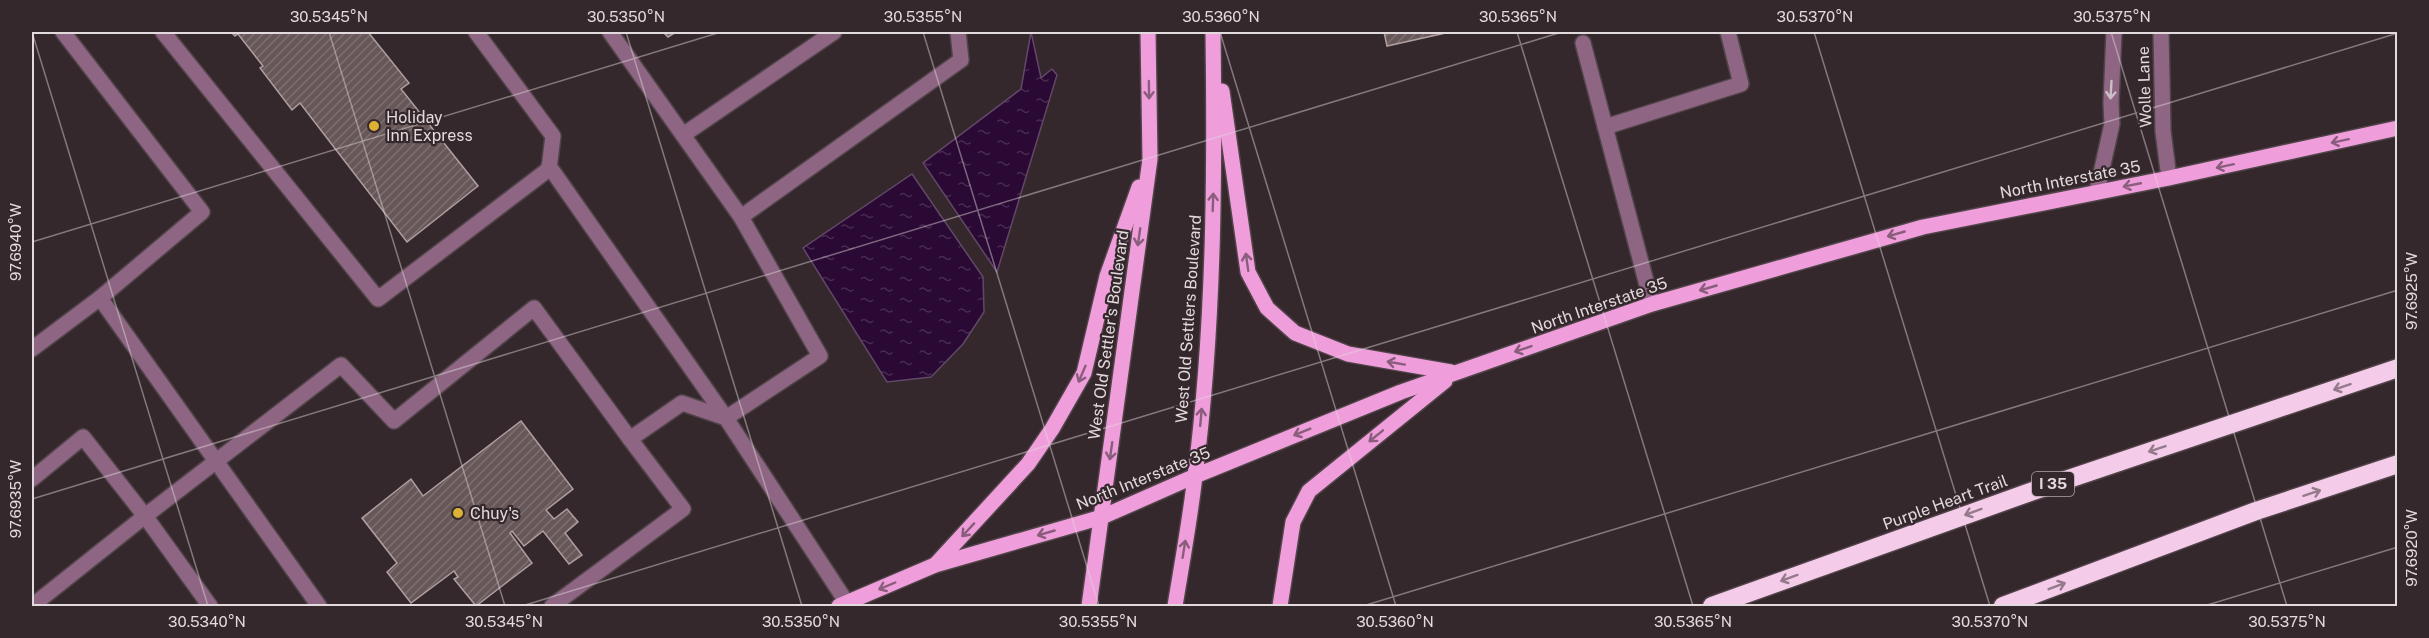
<svg xmlns="http://www.w3.org/2000/svg" width="2429" height="638" font-family="'Public Sans',sans-serif">
<style>
.water{fill:url(#water-ripples);stroke:#624867;stroke-width:1.5}
.building{fill:url(#building-hatch);stroke:#b09fa0;stroke-width:1.5}
.lines{fill:none;stroke-linecap:round;stroke-linejoin:round}
.minor-casing{stroke:#514449;stroke-width:18}
.major-casing{stroke:#514449;stroke-width:18}
.highway-casing{stroke:#514449;stroke-width:21}
.minor{stroke:#8e6683;stroke-width:15}
.major{stroke:#ef9edb;stroke-width:15}
.highway{stroke:#f4cce9;stroke-width:18}
.oneway{stroke:#895d7b}
.oneway2{stroke:#cebdc6}
.oneway3{stroke:#947a8b}
.ticks{fill:none;stroke:#e3dadd;stroke-width:1.5;stroke-opacity:0.45}
.poi-dot{fill:#ddb133;stroke:#35282d;stroke-width:2}
.labels{text-anchor:middle;stroke-width:4.5;stroke-linejoin:round;paint-order:stroke}
.shield{fill:#35282d;stroke:#afa5a8;stroke-width:1.5}
.shield-label{font-size:15px;font-weight:bold;fill:#e3dadd}
.street-label{font-size:16px;fill:#e3dadd;stroke:#35282d}
.poi-label{font-size:16px;fill:#e3dadd;stroke:#35282d;text-anchor:start}
.neatline{fill:none;stroke:#e3dadd;stroke-width:2}
.ticks-label{font-size:15px;text-anchor:middle;fill:#e3dadd}
</style>
<defs>
<pattern id="water-ripples" width="26" height="14" patternUnits="userSpaceOnUse" patternTransform="scale(1.5)"><rect width="26" height="14" fill="#2a0934"/><path d="M2 4q2-2 4 0t4 0M15 11q2-2 4 0t4 0" fill="none" stroke="#492c51"/></pattern>
<pattern id="building-hatch" width="6" height="6" patternUnits="userSpaceOnUse" patternTransform="scale(1.5)"><rect width="6" height="6" fill="#675758"/><path d="M-1 1l2-2M0 6l6-6M5 7l2-2" fill="none" stroke="#7d6f70"/></pattern>
</defs>
<rect width="100%" height="100%" fill="#35282d"/>
<g class="water">
<path d="M 1031,32 L 1041,78 L 1052,69 L 1057,75 L 997,272 L 923,163 L 1021,89 Z"/>
<path d="M 912,174 L 983,277 L 984,312 L 963,344 L 931,377 L 887,382 L 803,248 Z"/>
</g>
<g class="building">
<path d="M 231,32 L 368,32 L 409,83 L 401,89 L 478,186 L 407,242 L 300,103 L 292,110 L 260,68 L 263,66 L 238,34 L 235,36 Z"/>
<path d="M 663,32 L 676,32 L 668,37 Z"/>
<path d="M 1384,32 L 1450,32 L 1387,46 Z"/>
<path d="M 521,421 L 573,489 L 546,510 L 554,519 L 567,509 L 578,522 L 565,533 L 582,555 L 569,564 L 543,531 L 524,546 L 512,531 L 510,533 L 532,563 L 476,606 L 454,579 L 458,577 L 454,571 L 411,603 L 387,572 L 397,563 L 362,518 L 411,479 L 423,496 Z"/>
</g>
<g class="lines">
<g class="minor-casing">
<g id="minor">
<path d="M 63,32 L 202,212 L 100,298 L 319,606"/>
<path d="M 163,32 L 378,299 L 549,169 L 553,136 L 476,32"/>
<path d="M 2161,32 L 2163,131 L 2169,178"/>
<path d="M 1583,43 L 1652,304"/>
<path d="M 1605,127 L 1741,84 L 1728,32"/>
<path d="M 683,135 L 834,32"/>
<path d="M 549,166 L 726,418 L 847,603"/>
<path d="M 2097,191 L 2112,124 L 2111,103 L 2114,32"/>
<path d="M 741,217 L 961,60 L 958,32"/>
<path d="M 32,349 L 100,298"/>
<path d="M 32,479 L 83,437 L 145,516 L 341,365 L 394,421 L 534,308 L 630,439"/>
<path d="M 32,606 L 145,516 L 210,606"/>
<path d="M 552,606 L 683,509 L 630,439 L 682,403 L 726,418 L 820,356 L 741,217 L 610,32"/>
</g>
</g>
<g class="major-casing">
<g id="major">
<path d="M 1222,91 L 1248,272 L 1267,308 L 1295,333 L 1348,354 L 1451,372"/>
<path d="M 936,564 L 1028,464 L 1052,429 L 1084,373 L 1107,276 L 1139,187"/>
<path d="M 839,606 L 935,565 L 1102,517 L 1195,476 L 1401,392 L 1652,304 L 1923,227 L 2169,178 L 2398,128"/>
<path d="M 1089,606 L 1150,159 L 1148,32"/>
<path d="M 1175,606 C 1182,563 1190,520 1195,476 C 1214,329 1215,180 1213,32"/>
<path d="M 1280,606 L 1293,522 L 1309,491 L 1445,381"/>
</g>
</g>
<g class="highway-casing">
<g id="highway">
<path d="M 1712,606 L 2033,491 L 2398,368"/>
<path d="M 2003,606 L 2256,511 L 2398,464"/>
</g>
</g>
<use href="#minor" class="minor"/>
<use href="#major" class="major"/>
<use href="#highway" class="highway"/>
</g>
<defs><path id="oneway-shaft" d="M-6 0H5M1.5-3L5.5 0L1.5 3" fill="none" stroke-width="1.6" stroke-linecap="round" stroke-linejoin="round" transform="scale(1.5)"/></defs>
<g class="oneway">
<use href="#oneway-shaft" transform="translate(1149 90) rotate(89)"/>
<use href="#oneway-shaft" transform="translate(2340 141) rotate(168)"/>
<use href="#oneway-shaft" transform="translate(2225 166) rotate(168)"/>
<use href="#oneway-shaft" transform="translate(2132 185) rotate(169)"/>
<use href="#oneway-shaft" transform="translate(1213 202) rotate(-88)"/>
<use href="#oneway-shaft" transform="translate(1896 234) rotate(164)"/>
<use href="#oneway-shaft" transform="translate(1139 237) rotate(98)"/>
<use href="#oneway-shaft" transform="translate(1247 262) rotate(-98)"/>
<use href="#oneway-shaft" transform="translate(1708 288) rotate(164)"/>
<use href="#oneway-shaft" transform="translate(1523 349) rotate(161)"/>
<use href="#oneway-shaft" transform="translate(1396 363) rotate(-170)"/>
<use href="#oneway-shaft" transform="translate(1082 374) rotate(113)"/>
<use href="#oneway-shaft" transform="translate(1201 417) rotate(-85)"/>
<use href="#oneway-shaft" transform="translate(1302 432) rotate(158)"/>
<use href="#oneway-shaft" transform="translate(1376 436) rotate(141)"/>
<use href="#oneway-shaft" transform="translate(1111 451) rotate(98)"/>
<use href="#oneway-shaft" transform="translate(968 530) rotate(133)"/>
<use href="#oneway-shaft" transform="translate(1046 533) rotate(164)"/>
<use href="#oneway-shaft" transform="translate(1184 549) rotate(-81)"/>
<use href="#oneway-shaft" transform="translate(887 586) rotate(157)"/>
</g>
<use class="oneway2" href="#oneway-shaft" transform="translate(2111 90) rotate(93)"/>
<g class="oneway3">
<use href="#oneway-shaft" transform="translate(2342 387) rotate(161)"/>
<use href="#oneway-shaft" transform="translate(2157 449) rotate(161)"/>
<use href="#oneway-shaft" transform="translate(2312 493) rotate(-18)"/>
<use href="#oneway-shaft" transform="translate(1973 512) rotate(160)"/>
<use href="#oneway-shaft" transform="translate(1789 578) rotate(160)"/>
<use href="#oneway-shaft" transform="translate(2057 586) rotate(-21)"/>
</g>
<path class="ticks" d="M 32,32 L 208,606M 329,32 L 505,606M 626,32 L 802,606M 923,32 L 1099,606M 1220,32 L 1396,606M 1517,32 L 1693,606M 1814,32 L 1990,606M 2111,32 L 2287,606M 32,242 L 721,32M 32,499 L 1562,32M 522,606 L 2398,33M 1363,606 L 2398,290M 2204,606 L 2398,547"/>
<g class="poi-dot">
<circle cx="374" cy="126" r="6"/>
<circle cx="458" cy="513" r="6"/>
</g>
<g class="labels">
<rect class="shield" x="2032" y="472" width="42" height="24" rx="4.5"/>
<g class="shield-label">
<text x="2053" y="489">I 35</text>
</g>
<g class="street-label">
<text transform="translate(2144 87) rotate(-92)" y="6">Wolle Lane</text>
<text transform="translate(2070 179) rotate(-11)" y="6">North Interstate 35</text>
<text transform="translate(1599 305) rotate(-19)" y="6">North Interstate 35</text>
<text transform="translate(1188 319) rotate(-86)" y="6">West Old Settlers Boulevard</text>
<text transform="translate(1108 335) rotate(-82)" y="6">West Old Settler's Boulevard</text>
<text transform="translate(1143 478) rotate(-22)" y="6">North Interstate 35</text>
<text transform="translate(1945 502) rotate(-20)" y="6">Purple Heart Trail</text>
</g>
<g class="poi-label">
<text x="386" y="123">Holiday<tspan x="386" dy="18">Inn Express</tspan></text>
<text x="470" y="519">Chuy's</text>
</g>
</g>
<rect width="2429" height="638" fill="none" stroke="#35282d" stroke-width="66"/>
<rect x="33" y="33" width="2363" height="572" class="neatline"/>
<g class="ticks-label">
<text x="329" y="22">30.5345°N</text>
<text x="626" y="22">30.5350°N</text>
<text x="923" y="22">30.5355°N</text>
<text x="1221" y="22">30.5360°N</text>
<text x="1518" y="22">30.5365°N</text>
<text x="1815" y="22">30.5370°N</text>
<text x="2112" y="22">30.5375°N</text>
<text transform="translate(16 242) rotate(-90)" y="5">97.6940°W</text>
<text transform="translate(2412 291) rotate(-90)" y="5">97.6925°W</text>
<text transform="translate(16 499) rotate(-90)" y="5">97.6935°W</text>
<text transform="translate(2412 548) rotate(-90)" y="5">97.6920°W</text>
<text x="207" y="627">30.5340°N</text>
<text x="504" y="627">30.5345°N</text>
<text x="801" y="627">30.5350°N</text>
<text x="1098" y="627">30.5355°N</text>
<text x="1395" y="627">30.5360°N</text>
<text x="1693" y="627">30.5365°N</text>
<text x="1990" y="627">30.5370°N</text>
<text x="2287" y="627">30.5375°N</text>
</g>
</svg>
